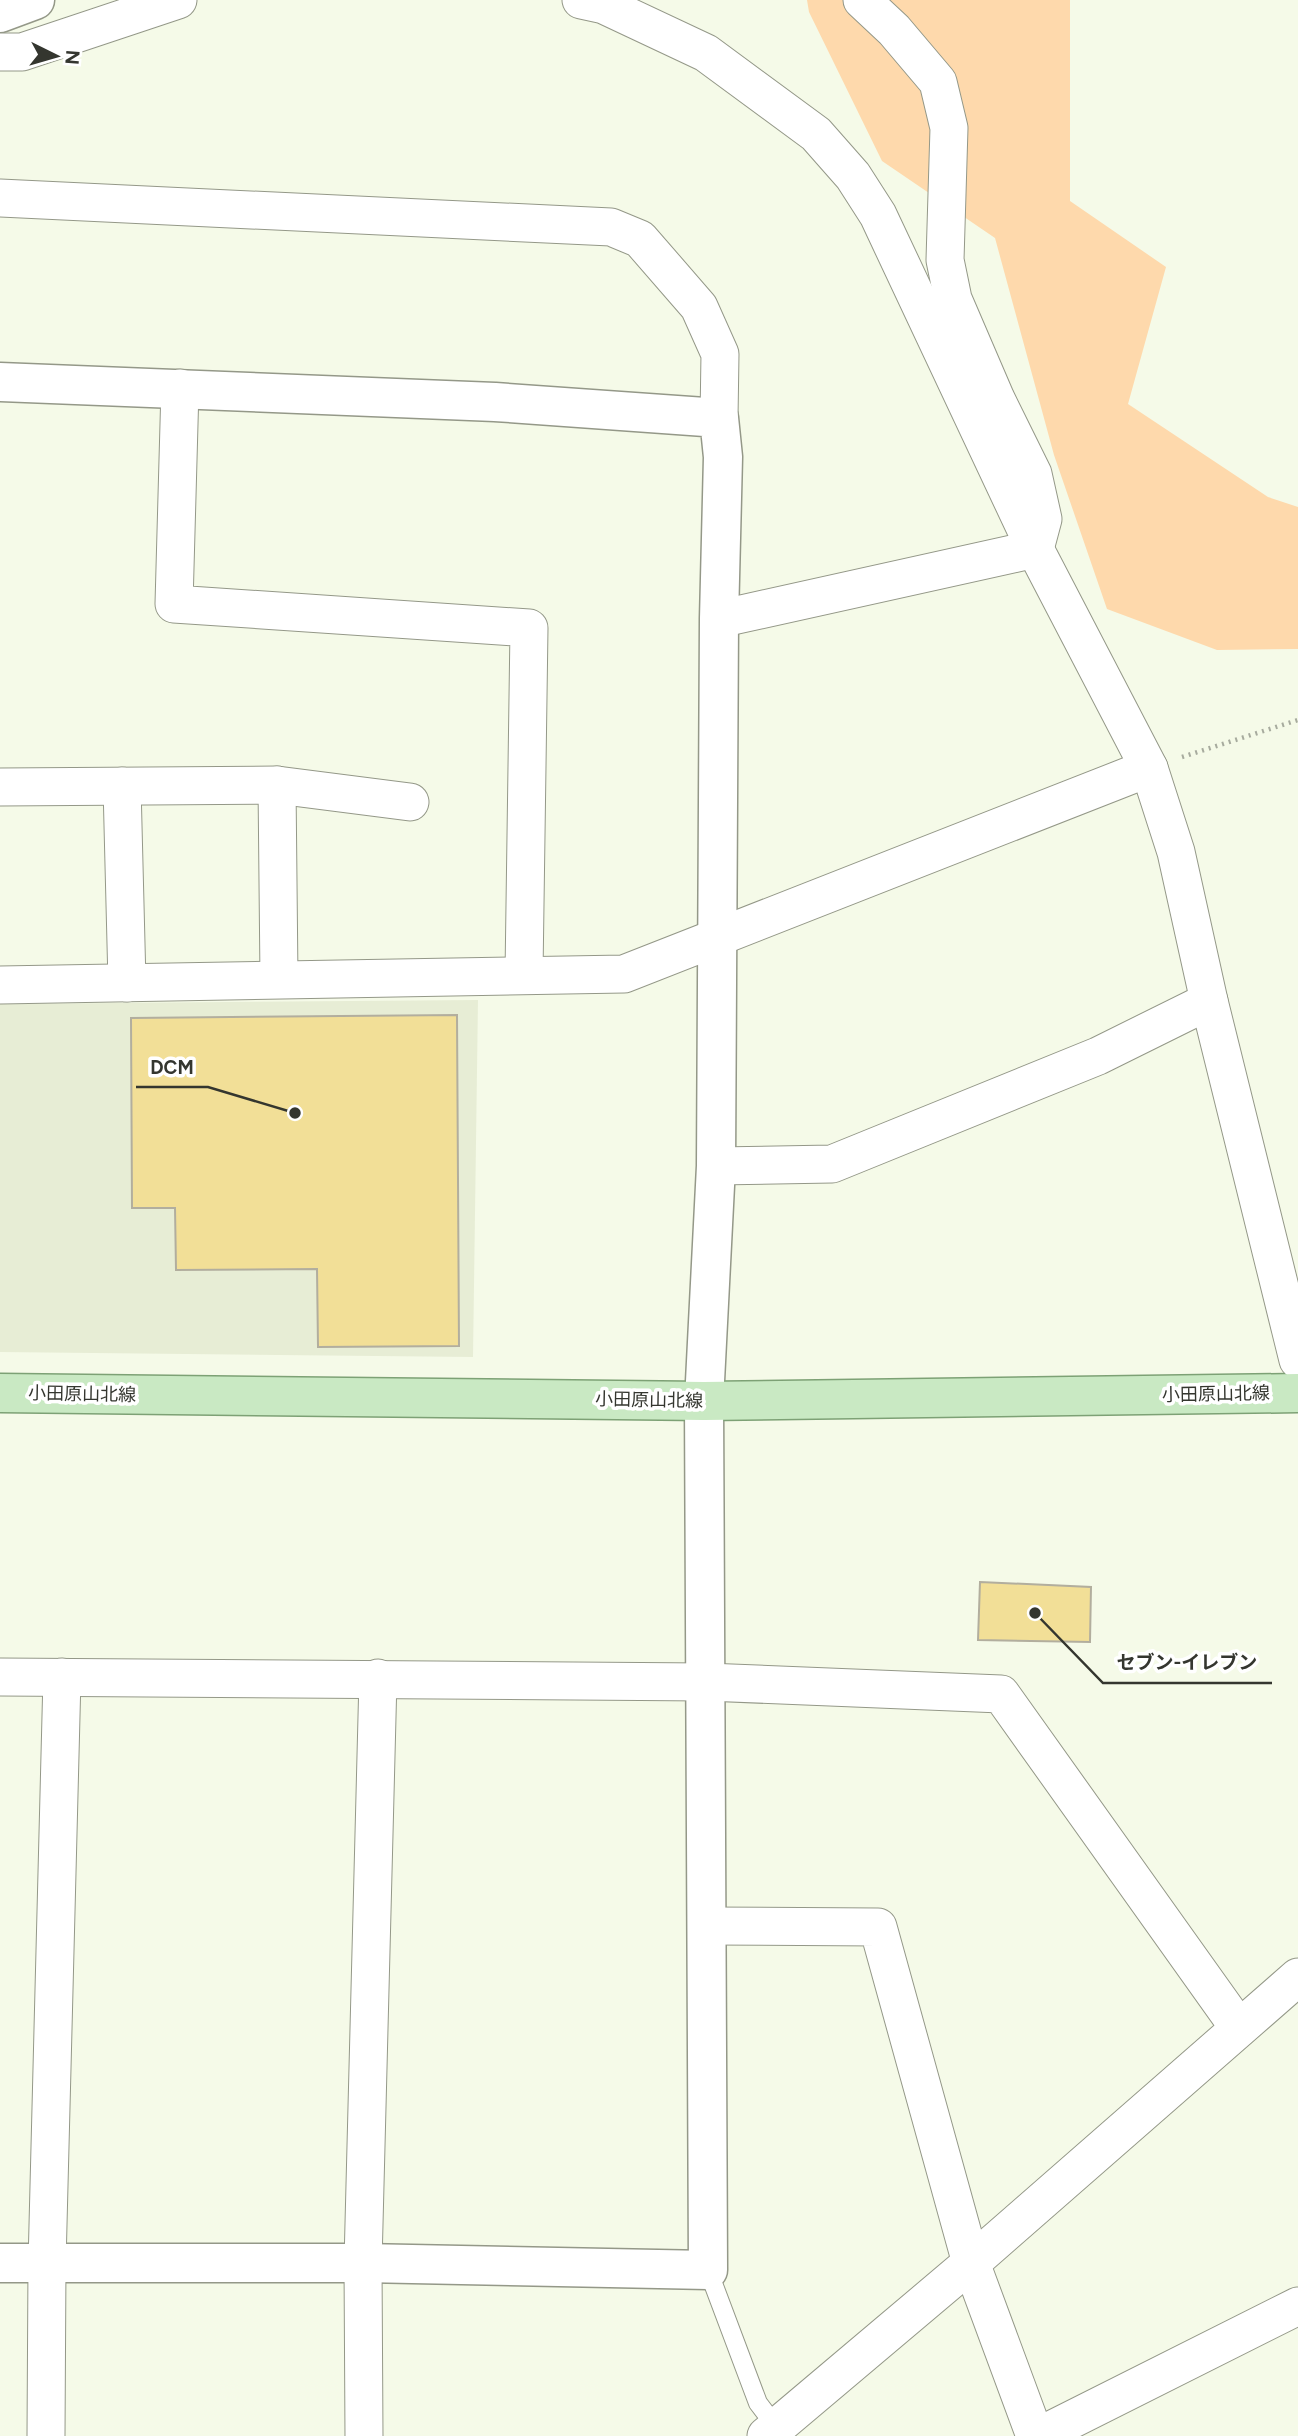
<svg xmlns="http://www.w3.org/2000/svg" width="1298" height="2436" font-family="Figtree,'Noto Sans JP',sans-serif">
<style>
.built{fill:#e7edd5}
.green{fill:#fed9ac}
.building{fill:#f2df97;stroke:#b2ae9e;stroke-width:2}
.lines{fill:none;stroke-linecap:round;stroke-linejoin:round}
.lane-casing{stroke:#949888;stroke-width:20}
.street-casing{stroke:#949888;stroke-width:39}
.secondary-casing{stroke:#949888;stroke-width:41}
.primary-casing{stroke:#7da175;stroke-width:41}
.path{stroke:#a7ab9e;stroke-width:4.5;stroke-dasharray:2 5;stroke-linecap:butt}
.lane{stroke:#fff;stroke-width:18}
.street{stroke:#fff;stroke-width:37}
.secondary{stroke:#fff;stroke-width:38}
.primary{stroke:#c9e9c3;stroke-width:38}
.labels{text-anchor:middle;stroke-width:7;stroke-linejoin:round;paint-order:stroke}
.street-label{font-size:18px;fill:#34362f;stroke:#fff}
.leader{fill:none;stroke:#34362f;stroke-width:2.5}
.callout-dot{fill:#34362f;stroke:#fff;stroke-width:2.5}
.callout-label{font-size:19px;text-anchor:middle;font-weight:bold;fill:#34362f;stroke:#fff;stroke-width:7;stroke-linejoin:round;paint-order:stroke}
</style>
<rect width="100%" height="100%" fill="#f5fae8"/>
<path class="built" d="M 478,1000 L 473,1357 L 0,1352 L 0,1004 Z"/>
<path class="green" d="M 807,0 L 1070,0 L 1070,201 L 1166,267 L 1128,404 L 1268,497 L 1298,507 L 1298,649 L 1217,650 L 1107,609 L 1054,455 L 995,238 L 882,161 L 809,12 Z"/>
<g class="building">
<path d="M 457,1015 L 459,1346 L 318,1347 L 317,1269 L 176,1270 L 175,1208 L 132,1208 L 131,1018 Z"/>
<path d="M 980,1582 L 1091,1587 L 1090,1642 L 978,1640 Z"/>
</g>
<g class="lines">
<g class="lane-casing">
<path id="lane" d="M 708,2270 L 758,2403 L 780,2432"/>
</g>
<g class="street-casing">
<g id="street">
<path d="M 581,0 L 604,5 L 706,53 L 816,134 L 853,176 L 878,215 L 1035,549 L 1149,768 L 1176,852 L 1209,1001 L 1298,1360"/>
<path d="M 0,52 L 22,52 L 178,0"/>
<path d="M 0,198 L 611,227 L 640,239 L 699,307 L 720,354 L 719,418"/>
<path d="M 180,388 L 174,604 L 529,628 L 524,974"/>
<path d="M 719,619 L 1035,549 L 1043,519 L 1033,474 L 996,399 L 953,299 L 945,260 L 949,128 L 938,82 L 894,30 L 862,0"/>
<path d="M 277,785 L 279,979"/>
<path d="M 122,786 L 127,983"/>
<path d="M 0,787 L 277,785 L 410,802"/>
<path d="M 0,985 L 624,974 L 1149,768"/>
<path d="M 716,1166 L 832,1164 L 1098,1056 L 1209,1001"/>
<path d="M 0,1677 L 706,1682 L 1001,1694 L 1239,2028"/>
<path d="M 708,1926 L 878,1927 L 971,2263 L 1035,2436"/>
<path d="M 46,2436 L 47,2264 L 62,1677"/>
<path d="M 364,2436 L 363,2263 L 378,1678"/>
<path d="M 766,2436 L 971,2263 L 1298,1977"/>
<path d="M 1039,2436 L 1298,2306"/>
</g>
</g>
<g class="secondary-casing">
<g id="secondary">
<path d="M 0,13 L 35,0"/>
<path d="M 0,382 L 495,402 L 719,418 L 723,457 L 719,619 L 716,1166 L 704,1401 L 708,2270 L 363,2263 L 0,2263"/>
</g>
</g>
<g class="primary-casing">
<path id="primary" d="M 0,1393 L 704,1401 L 1298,1393"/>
</g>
<path class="path" d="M 1182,757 L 1298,720"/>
<use href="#lane" class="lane"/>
<use href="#street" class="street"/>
<use href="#secondary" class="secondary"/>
<use href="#primary" class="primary"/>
</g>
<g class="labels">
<g class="street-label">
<text transform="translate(82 1394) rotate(1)" y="6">小田原山北線</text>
<text transform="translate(1216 1394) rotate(-1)" y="6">小田原山北線</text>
<text transform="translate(649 1400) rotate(1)" y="6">小田原山北線</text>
</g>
</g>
<path class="leader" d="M295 1113L208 1087H136M1035 1613L1103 1683H1272"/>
<g class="callout-dot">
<circle cx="295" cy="1113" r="7"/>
<circle cx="1035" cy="1613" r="7"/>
</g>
<g class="callout-label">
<text x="172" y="1074">DCM</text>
<text x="1187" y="1669">セブン-イレブン</text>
</g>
<g transform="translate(56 56) rotate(95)" stroke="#ffffff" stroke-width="5" paint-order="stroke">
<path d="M0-5L12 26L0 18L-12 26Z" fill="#34362f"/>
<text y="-10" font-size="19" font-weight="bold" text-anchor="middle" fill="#34362f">N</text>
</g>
</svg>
